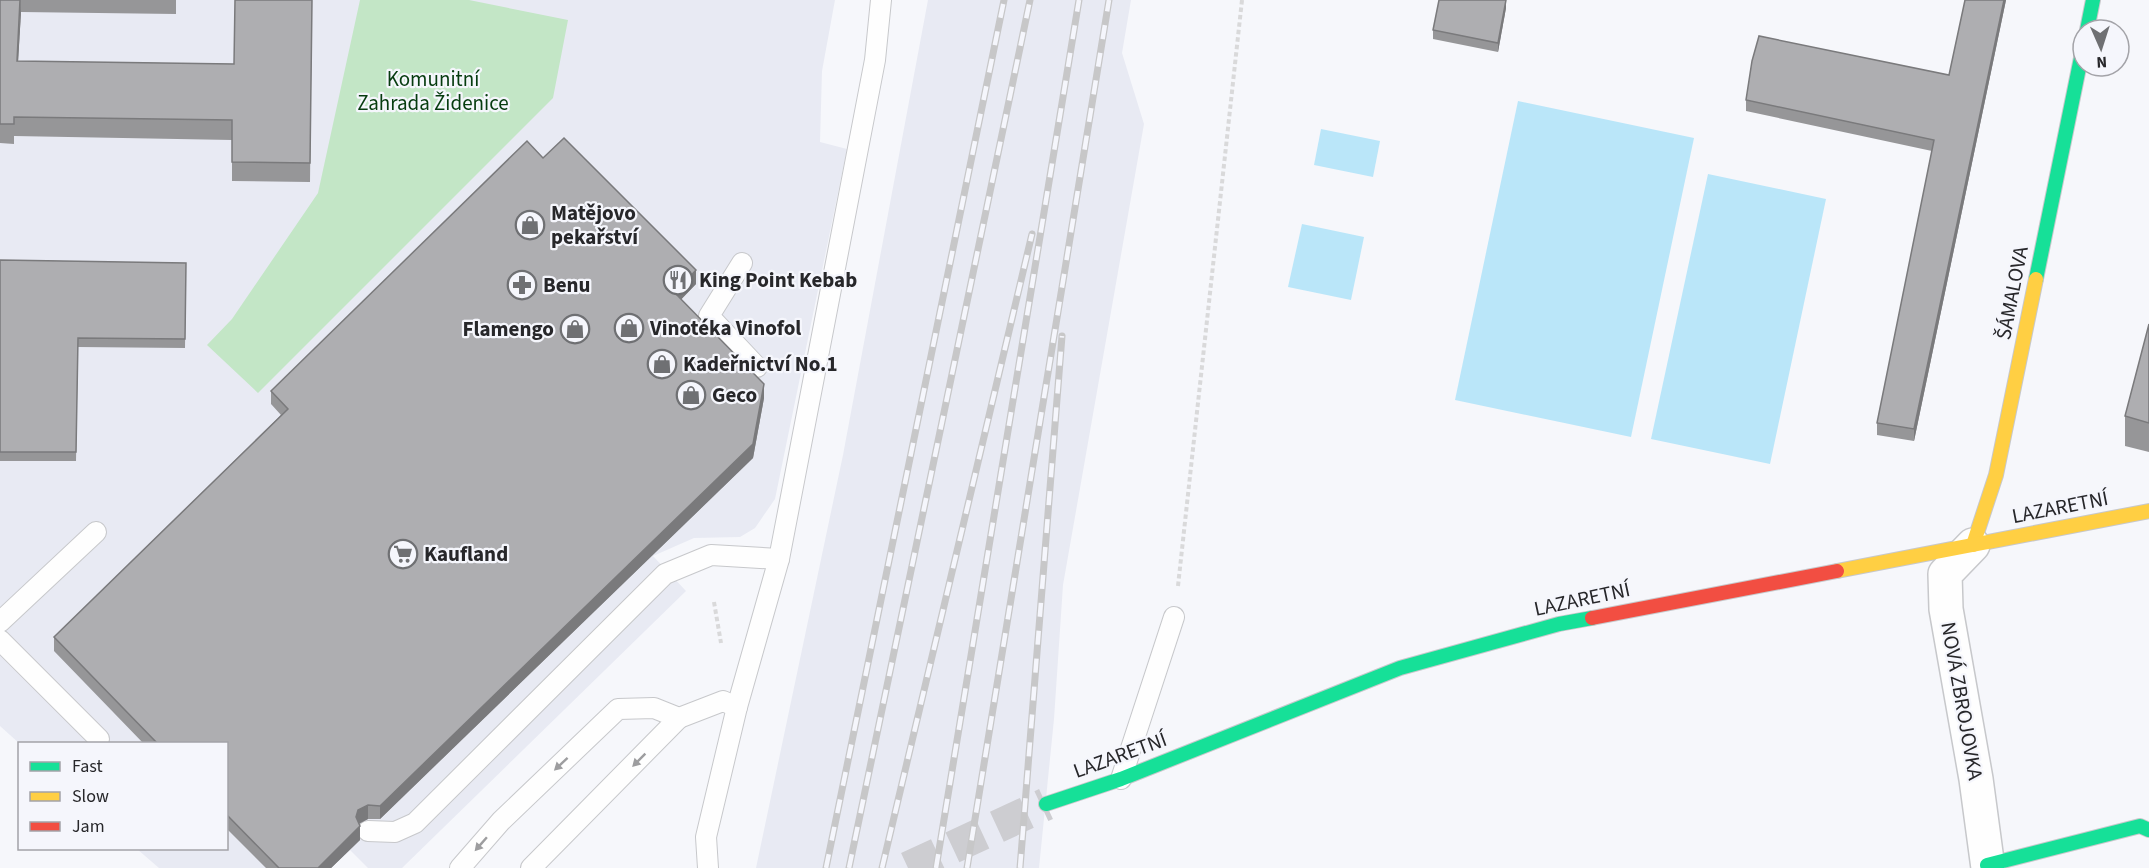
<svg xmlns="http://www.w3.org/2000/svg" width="2149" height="868" font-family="'Source Sans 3',sans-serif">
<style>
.built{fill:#e8eaf3}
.green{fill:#c3e6c6}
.water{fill:#bae6f9}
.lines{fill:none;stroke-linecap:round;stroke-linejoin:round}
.secondary-tunnel{stroke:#cdcdd1;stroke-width:33;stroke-dasharray:33 16;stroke-linecap:butt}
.lane-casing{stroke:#c7c8cb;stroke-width:22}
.street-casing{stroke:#c7c8cb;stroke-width:36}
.fast-casing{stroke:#c7c8cb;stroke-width:16}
.slow-casing{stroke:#c7c8cb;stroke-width:16}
.jam-casing{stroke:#c7c8cb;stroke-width:16}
.path{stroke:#d9d9da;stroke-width:4;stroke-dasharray:4.5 3;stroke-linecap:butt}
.lane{stroke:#fefefe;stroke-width:20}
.street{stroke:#fefefe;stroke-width:33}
.fast{stroke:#16e098;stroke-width:14}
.slow{stroke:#ffcf43;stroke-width:14}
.jam{stroke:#f24e42;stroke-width:14}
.rail-casing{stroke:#c7c7c8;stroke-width:7}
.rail{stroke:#f5f6fc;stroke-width:4.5;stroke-dasharray:14;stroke-linecap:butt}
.wall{fill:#969698}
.shaded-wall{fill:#7a7a7c}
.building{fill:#aeaeb1;stroke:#7a7a7c;stroke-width:1.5}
.oneway{fill:#9d9d9f}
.labels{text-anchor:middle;stroke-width:4.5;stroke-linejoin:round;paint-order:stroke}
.park-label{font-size:21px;fill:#063c0f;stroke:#f5f6fc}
.poi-label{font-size:21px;font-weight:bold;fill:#27272a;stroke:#f5f6fc;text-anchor:start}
.street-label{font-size:21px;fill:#27272a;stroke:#f5f6fc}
</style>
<rect width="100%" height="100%" fill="#f6f7fb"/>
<g class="built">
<path d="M 0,0 L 835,0 L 822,71 L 820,142 L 847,149 L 775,499 L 755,528 L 740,537 L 694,538 L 653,556 L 686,591 L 402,868 L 368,868 L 350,850 L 331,868 L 159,868 L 137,849 L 226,848 L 226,744 L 20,744 L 0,726 Z"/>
<path d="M 928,0 L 1131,0 L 1122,53 L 1144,124 L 1063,585 L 1054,719 L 1039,868 L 756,868 L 843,455 Z"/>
</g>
<path class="green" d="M 360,0 L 469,0 L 568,20 L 553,98 L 258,393 L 207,345 L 232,319 L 318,193 Z"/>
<g class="water">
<path d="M 1518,101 L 1694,138 L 1631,437 L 1455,400 Z"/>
<path d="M 1321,129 L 1380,141 L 1373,177 L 1314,165 Z"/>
<path d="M 1708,174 L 1826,199 L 1770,464 L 1651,439 Z"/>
<path d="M 1302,224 L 1364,237 L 1351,300 L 1288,287 Z"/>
</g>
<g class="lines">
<path class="secondary-tunnel" d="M 908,868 L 1046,804"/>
<g class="lane-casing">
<g id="lane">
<path d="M 742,263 L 709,316 L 757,367"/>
<path d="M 0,622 L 96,532"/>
<path d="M 0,640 L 99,739"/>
<path d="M 1121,779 L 1174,617"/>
<path d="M 368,831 L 395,832 L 415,823 L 665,574 L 711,555 L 779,559"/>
<path d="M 460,868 L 501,821 L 618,709 L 654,708 L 679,718 L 723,701 L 737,707"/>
<path d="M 531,868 L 679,718"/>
<path d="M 708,868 L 706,837 L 737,707 L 779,559 L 875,60 L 881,0"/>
</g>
</g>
<g class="street-casing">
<path id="street" d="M 1973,545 L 1945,574 L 1946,609 L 1976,779 L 1988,868"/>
</g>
<g class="fast-casing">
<g id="fast">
<path d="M 2087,30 L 2093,0"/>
<path d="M 2036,279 L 2083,48"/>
<path d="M 1046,804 L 1121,779 L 1400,668 L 1559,624 L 1592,618"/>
<path d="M 1987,865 L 2140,826 L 2149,830"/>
</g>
</g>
<g class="slow-casing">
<g id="slow">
<path d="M 1973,545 L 1996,475 L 2036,279"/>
<path d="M 1837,571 L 2149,511"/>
</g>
</g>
<g class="jam-casing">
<path id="jam" d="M 1592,618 L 1837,571"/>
</g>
<g class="path">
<path d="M 1178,586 L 1242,0"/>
<path d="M 714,602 L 721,643"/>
</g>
<use href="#lane" class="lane"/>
<use href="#street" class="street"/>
<use href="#fast" class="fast"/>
<use href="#slow" class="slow"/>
<use href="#jam" class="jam"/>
<g class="rail-casing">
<g id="rail">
<path d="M 826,868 L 1004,0"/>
<path d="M 849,868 L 1030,0"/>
<path d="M 882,868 L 1032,234"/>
<path d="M 936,868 L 1079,0"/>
<path d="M 967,868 L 1109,0"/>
<path d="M 1020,868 L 1062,336"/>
</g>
</g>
<use href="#rail" class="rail"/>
</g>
<g class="wall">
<path d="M 0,0 L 176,0 L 176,14 L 21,12 L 18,61 L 234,64 L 312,0 L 310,182 L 232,181 L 232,140 L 14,136 L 14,144 L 0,143 Z"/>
<path d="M 1965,0 L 2006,0 L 1914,441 L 1877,435 L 1877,423 L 1932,151 L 1746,111 L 1746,100 L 1949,75 Z"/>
<path d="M 1506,8 L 1498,52 L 1433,39 L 1433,30 Z"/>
<path d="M 543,158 L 696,284 L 681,299 L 764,398 L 753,458 L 380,819 L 368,819 L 359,824 L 360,840 L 331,868 L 266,868 L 226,828 L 226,744 L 144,744 L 54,651 L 54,637 L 281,415 L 271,404 L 271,391 Z"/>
<path d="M 0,260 L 186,263 L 185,348 L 78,347 L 76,461 L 0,461 Z"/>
<path d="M 2149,324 L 2149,452 L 2125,446 L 2125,416 Z"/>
</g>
<g class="shaded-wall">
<path d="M 21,0 L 21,12 L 17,80 L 17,61 Z"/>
<path d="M 1506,0 L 1506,8 L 1498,52 L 1498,43 Z"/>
<path d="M 2004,0 L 2006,0 L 1914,441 L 1914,429 Z"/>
<path d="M 696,270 L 696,284 L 675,306 L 675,293 Z"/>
<path d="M 764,384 L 764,398 L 753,458 L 380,819 L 380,806 Z"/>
<path d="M 368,805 L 368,819 L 358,824 L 360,826 L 360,840 L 331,868 L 318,868 L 356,817 L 358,810 Z"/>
</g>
<g class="building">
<path d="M 0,0 L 20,0 L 17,61 L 234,64 L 235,0 L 312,0 L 310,163 L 232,162 L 232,120 L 14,117 L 14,124 L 0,124 Z"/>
<path d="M 1439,0 L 1506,0 L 1498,43 L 1433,30 Z"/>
<path d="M 1965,0 L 2004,0 L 1914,429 L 1877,423 L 1934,140 L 1746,100 L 1752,61 L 1759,36 L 1949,75 Z"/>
<path d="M 564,138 L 696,270 L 675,293 L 764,384 L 753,444 L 380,806 L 368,805 L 358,810 L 356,817 L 360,826 L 318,868 L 279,868 L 226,814 L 226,744 L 158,744 L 54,637 L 288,409 L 271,391 L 527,141 L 543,158 Z"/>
<path d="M 0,260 L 186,263 L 185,339 L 78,338 L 76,452 L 0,452 Z"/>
<path d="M 2149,324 L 2149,423 L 2125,416 Z"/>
</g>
<defs><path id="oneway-solid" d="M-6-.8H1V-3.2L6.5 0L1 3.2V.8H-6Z" transform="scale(1.5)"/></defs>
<g class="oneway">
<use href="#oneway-solid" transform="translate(639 760) rotate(135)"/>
<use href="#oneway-solid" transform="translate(561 764) rotate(137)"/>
<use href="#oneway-solid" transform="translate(481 844) rotate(131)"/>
</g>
<defs>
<g id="shop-ring" transform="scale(1.5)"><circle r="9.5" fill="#f5f6fc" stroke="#6f7073" stroke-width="1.5"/><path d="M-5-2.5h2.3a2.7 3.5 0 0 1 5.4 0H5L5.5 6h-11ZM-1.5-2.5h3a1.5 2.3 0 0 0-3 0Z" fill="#6f7073"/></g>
<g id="restaurant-ring" transform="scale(1.5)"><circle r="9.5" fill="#f5f6fc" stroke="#6f7073" stroke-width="1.5"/><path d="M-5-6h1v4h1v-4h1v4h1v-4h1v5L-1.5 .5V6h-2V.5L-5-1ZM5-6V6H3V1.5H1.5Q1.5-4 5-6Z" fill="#6f7073"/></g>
<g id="pharmacy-ring" transform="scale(1.5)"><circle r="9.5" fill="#f5f6fc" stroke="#6f7073" stroke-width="1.5"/><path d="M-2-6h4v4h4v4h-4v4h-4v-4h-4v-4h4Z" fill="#6f7073"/></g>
<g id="supermarket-ring" transform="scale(1.5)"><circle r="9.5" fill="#f5f6fc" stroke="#6f7073" stroke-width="1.5"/><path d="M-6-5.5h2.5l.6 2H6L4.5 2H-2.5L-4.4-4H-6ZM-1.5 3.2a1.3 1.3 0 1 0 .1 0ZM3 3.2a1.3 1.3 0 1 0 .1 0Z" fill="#6f7073"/></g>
</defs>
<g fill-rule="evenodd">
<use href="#shop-ring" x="530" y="225"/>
<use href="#restaurant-ring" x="678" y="280"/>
<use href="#pharmacy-ring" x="522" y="285"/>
<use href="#shop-ring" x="629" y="328"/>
<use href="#shop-ring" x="575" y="329"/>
<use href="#shop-ring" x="662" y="364"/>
<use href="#shop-ring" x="691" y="395"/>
<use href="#supermarket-ring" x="403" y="554"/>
</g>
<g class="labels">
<g class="park-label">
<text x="433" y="86">Komunitní<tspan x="433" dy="24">Zahrada Židenice</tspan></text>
</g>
<g class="poi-label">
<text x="551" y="220">Matějovo<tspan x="551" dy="24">pekařství</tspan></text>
<text x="699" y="287">King Point Kebab</text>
<text x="543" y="292">Benu</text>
<text x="650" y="335">Vinotéka Vinofol</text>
<text x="554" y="336" text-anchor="end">Flamengo</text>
<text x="683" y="371">Kadeřnictví No.1</text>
<text x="712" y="402">Geco</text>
<text x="424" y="561">Kaufland</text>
</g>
<g class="street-label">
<text transform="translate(2012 293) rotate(-79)" y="7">ŠÁMALOVA</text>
<text transform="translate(2060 507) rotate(-11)" y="7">LAZARETNÍ</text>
<text transform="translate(1582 599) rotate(-12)" y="7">LAZARETNÍ</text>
<text transform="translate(1962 701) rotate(80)" y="7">NOVÁ ZBROJOVKA</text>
<text transform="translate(1120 755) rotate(-20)" y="7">LAZARETNÍ</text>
</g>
</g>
<rect x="18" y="742" width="210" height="108" fill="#f5f6fc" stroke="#a3a3a8" stroke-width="1.5"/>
<rect x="30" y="762" width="30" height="9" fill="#16e098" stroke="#a3a3a8" stroke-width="1.5"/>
<text x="72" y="772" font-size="18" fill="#27272a">Fast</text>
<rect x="30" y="792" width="30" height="9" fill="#ffcf43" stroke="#a3a3a8" stroke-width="1.5"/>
<text x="72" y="802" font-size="18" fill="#27272a">Slow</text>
<rect x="30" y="822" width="30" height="9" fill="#f24e42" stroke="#a3a3a8" stroke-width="1.5"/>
<text x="72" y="832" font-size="18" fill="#27272a">Jam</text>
<g transform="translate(2101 48) rotate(177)"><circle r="28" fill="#f5f6fc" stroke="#a3a3a8" stroke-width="1.5"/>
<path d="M0-4.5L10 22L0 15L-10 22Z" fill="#6f7073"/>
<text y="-9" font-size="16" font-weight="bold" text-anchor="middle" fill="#27272a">N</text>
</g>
</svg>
